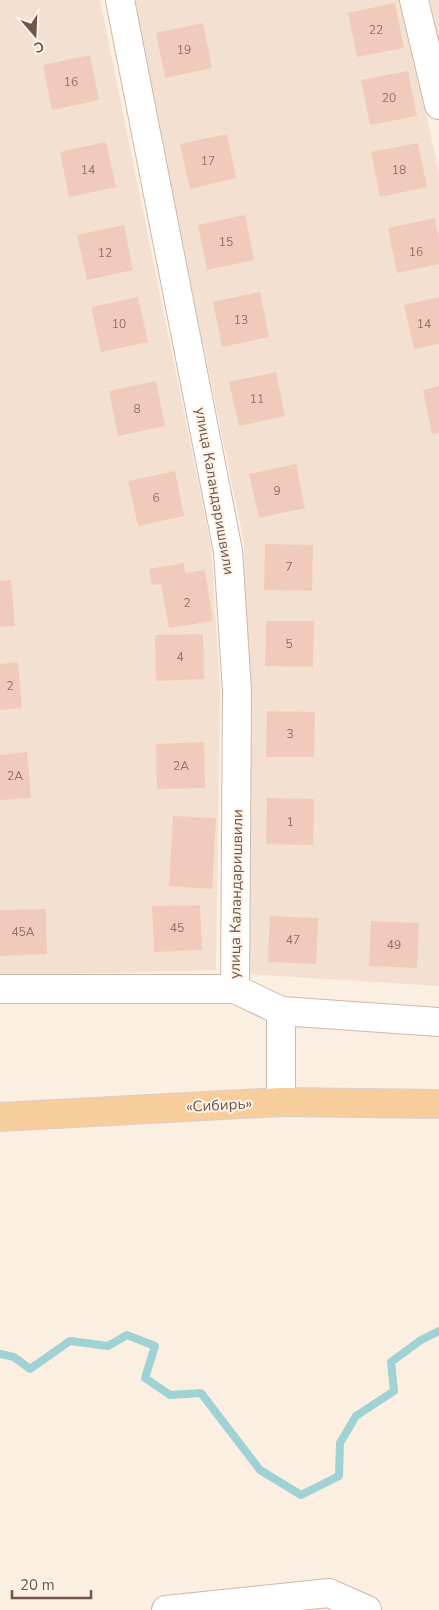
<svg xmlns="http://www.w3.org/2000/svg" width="439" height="1610" font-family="'Nunito Sans',sans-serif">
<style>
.residential{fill:#f3e0d1}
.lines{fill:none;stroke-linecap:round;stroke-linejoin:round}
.stream{stroke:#9ed2d5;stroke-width:8}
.building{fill:#f0cbbb}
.minor-casing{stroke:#ceb8ac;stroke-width:30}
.major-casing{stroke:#d8cfcc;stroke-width:30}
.minor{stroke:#fff;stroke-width:28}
.major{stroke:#f8cd9c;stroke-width:28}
.labels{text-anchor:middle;stroke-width:4;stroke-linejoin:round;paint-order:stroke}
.number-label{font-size:12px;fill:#927266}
.street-label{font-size:15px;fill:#72544a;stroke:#fef4e8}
</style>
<rect width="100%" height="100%" fill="#fbefe2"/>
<g class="residential">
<path d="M 0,0 L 100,0 L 211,546 L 220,690 L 216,970 L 0,976 Z"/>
<path d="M 132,0 L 402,0 L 439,174 L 439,986 L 247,974 L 244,542 Z"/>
<path d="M 430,0 L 439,0 L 439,46 Z"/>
</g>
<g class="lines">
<path class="stream" d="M 0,1354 L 14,1357 L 30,1369 L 70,1341 L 108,1346 L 127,1335 L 155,1346 L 145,1378 L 170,1395 L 201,1393 L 260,1470 L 301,1495 L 339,1476 L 340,1443 L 356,1416 L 394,1391 L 391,1362 L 421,1340 L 439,1331"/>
</g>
<g class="building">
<path d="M 395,3 L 404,48 L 357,57 L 348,13 Z"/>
<path d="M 203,23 L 212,68 L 165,78 L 156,33 Z"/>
<path d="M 90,55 L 99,100 L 52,110 L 43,65 Z"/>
<path d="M 408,71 L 417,116 L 370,125 L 361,80 Z"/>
<path d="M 227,134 L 236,178 L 190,189 L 180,144 Z"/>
<path d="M 106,142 L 116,187 L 69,197 L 60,152 Z"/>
<path d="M 418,143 L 427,187 L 380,197 L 371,152 Z"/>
<path d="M 245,215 L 254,260 L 207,270 L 198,225 Z"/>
<path d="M 435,218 L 439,239 L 439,264 L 397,273 L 388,228 Z"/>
<path d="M 124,225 L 133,270 L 87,280 L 77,235 Z"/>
<path d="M 260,292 L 269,337 L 222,347 L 213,302 Z"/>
<path d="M 138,297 L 148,342 L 101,352 L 91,307 Z"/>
<path d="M 439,297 L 439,344 L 414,349 L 404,305 Z"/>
<path d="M 276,372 L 285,416 L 239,426 L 229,382 Z"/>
<path d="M 156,381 L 165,426 L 118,436 L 109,391 Z"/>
<path d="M 439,386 L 439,433 L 432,434 L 423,390 Z"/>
<path d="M 296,464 L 305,508 L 259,518 L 249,474 Z"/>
<path d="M 175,471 L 184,516 L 138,526 L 128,481 Z"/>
<path d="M 265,544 L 313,545 L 312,591 L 264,590 Z"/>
<path d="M 184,563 L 185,573 L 205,570 L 213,621 L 169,628 L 161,584 L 152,585 L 149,569 Z"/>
<path d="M 11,580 L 15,626 L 0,627 L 0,581 Z"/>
<path d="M 266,621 L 314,621 L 313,667 L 265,666 Z"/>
<path d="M 203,634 L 204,679 L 156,681 L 155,635 Z"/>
<path d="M 18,662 L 22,708 L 0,710 L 0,664 Z"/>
<path d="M 267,711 L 315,712 L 314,757 L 266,757 Z"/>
<path d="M 204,742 L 205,788 L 157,789 L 156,744 Z"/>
<path d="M 27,752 L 31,798 L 0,800 L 0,755 Z"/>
<path d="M 267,798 L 314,799 L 313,845 L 266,844 Z"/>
<path d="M 173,816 L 216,818 L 212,889 L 169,886 Z"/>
<path d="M 200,905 L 202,950 L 154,952 L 152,906 Z"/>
<path d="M 46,909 L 47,954 L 0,956 L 0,910 Z"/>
<path d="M 270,916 L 318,918 L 316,964 L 268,962 Z"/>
<path d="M 371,921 L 419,923 L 417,968 L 369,966 Z"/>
</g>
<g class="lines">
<g class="minor-casing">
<g id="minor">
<path d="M 120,0 L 228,551 L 237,691 L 235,989"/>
<path d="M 414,0 L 439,105"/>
<path d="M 0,989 L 235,989 L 281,1011 L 439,1022"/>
<path d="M 281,1011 L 281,1102"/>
<path d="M 166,1610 L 329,1593 L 367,1610"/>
</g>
</g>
<g class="major-casing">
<path id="major" d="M 0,1117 L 281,1102 L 439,1104"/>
</g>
<use href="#minor" class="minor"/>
<use href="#major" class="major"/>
</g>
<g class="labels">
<g class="number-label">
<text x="376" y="34">22</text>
<text x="184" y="54">19</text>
<text x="71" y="86">16</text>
<text x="389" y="102">20</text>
<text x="208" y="165">17</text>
<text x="88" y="174">14</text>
<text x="399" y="174">18</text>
<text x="226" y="246">15</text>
<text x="416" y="256">16</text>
<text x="105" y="257">12</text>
<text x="241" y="324">13</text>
<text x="119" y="328">10</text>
<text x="424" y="328">14</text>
<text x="257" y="403">11</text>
<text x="137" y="413">8</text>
<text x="277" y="495">9</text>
<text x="156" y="502">6</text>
<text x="289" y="571">7</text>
<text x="187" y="607">2</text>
<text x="289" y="648">5</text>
<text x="180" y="661">4</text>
<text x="10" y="690">2</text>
<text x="290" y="738">3</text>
<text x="181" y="770">2А</text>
<text x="15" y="780">2А</text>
<text x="290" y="826">1</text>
<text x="177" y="932">45</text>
<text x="23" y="936">45А</text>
<text x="293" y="944">47</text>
<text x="394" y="949">49</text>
</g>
<g class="street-label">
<text transform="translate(215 491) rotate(80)" y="5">улица Каландаришвили</text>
<text transform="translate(236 894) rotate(-89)" y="5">улица Каландаришвили</text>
<text transform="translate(219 1105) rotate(-3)" y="5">«Сибирь»</text>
</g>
</g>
<g transform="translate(35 35) rotate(161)" stroke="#fef4e8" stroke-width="4" paint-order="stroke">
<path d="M0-4L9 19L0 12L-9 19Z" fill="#72544a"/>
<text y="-8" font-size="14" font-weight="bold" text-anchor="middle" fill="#72544a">С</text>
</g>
<path d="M12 1590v8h79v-8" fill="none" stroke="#72544a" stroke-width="2.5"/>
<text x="20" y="1590" font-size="15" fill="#72544a" stroke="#fef4e8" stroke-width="4" paint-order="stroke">20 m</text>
</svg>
